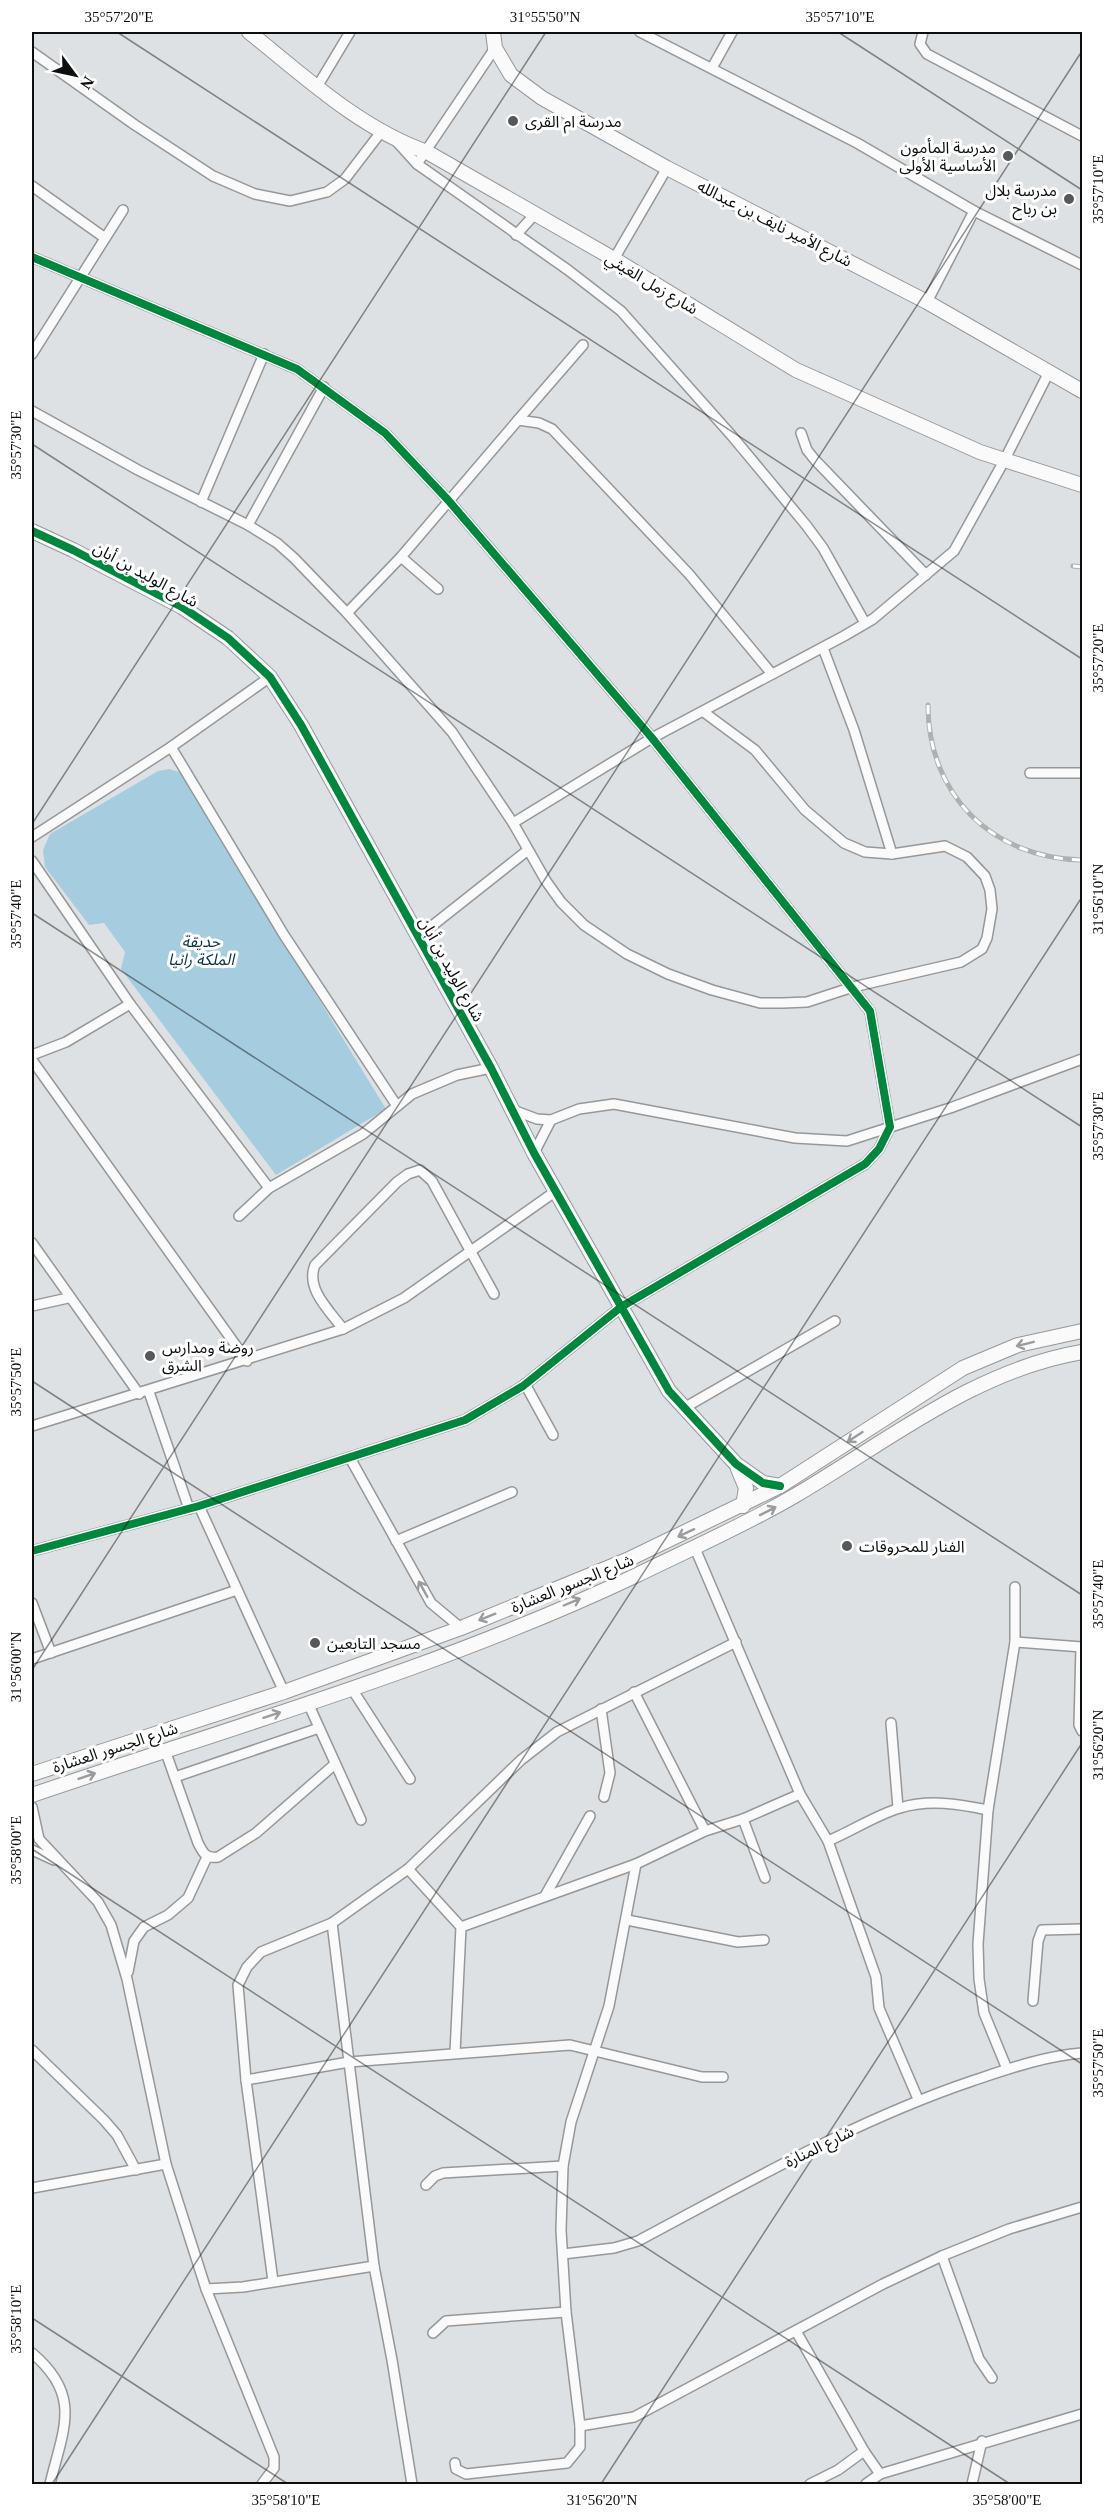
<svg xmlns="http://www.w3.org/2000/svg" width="1114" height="2516" font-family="'Times New Roman','Noto Sans Arabic',serif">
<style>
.green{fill:#a6cddf}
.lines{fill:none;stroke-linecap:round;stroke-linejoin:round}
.street-casing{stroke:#959798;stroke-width:12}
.secondary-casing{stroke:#959798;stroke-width:16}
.street{stroke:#fafafb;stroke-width:9}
.secondary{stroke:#fafafb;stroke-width:14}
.rail-casing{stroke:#afb0b1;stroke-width:5}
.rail{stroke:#fff;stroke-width:3;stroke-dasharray:9;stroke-linecap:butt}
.cycleway-casing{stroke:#fff;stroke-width:11}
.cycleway{stroke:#00873e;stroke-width:8}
.oneway{stroke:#9b9c9d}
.ticks{fill:none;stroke:#0d0f0f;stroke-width:1.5;stroke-opacity:0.45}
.poi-dot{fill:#565859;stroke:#fff;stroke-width:2}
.labels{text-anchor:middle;stroke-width:6;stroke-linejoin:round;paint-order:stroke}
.poi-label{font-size:16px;fill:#0d0f0f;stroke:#fff;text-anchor:start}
.street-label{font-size:16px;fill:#0d0f0f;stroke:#fff}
.park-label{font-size:16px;font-style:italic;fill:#093545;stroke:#fff}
.neatline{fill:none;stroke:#0d0f0f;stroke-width:2}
.ticks-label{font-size:15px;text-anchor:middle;fill:#0d0f0f}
</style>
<rect width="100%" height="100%" fill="#dee1e3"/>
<path class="green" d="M 169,769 L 180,772 L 386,1109 L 276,1175 L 121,969 L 125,952 L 104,923 L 89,925 L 45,867 L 43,850 L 50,834 L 158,771 Z"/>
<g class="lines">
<g class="street-casing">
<g id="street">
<path d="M 640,32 L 857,143 L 974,211 L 1082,265"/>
<path d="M 923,32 L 920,44 L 927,54 L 1082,136"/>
<path d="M 32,52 L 135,125 L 213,176 L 255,194 L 290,201 L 327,192 L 345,179 L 381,132"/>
<path d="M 712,68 L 732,32"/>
<path d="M 317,87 L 350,32"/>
<path d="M 397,142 L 417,164 L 568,270 L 621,311 L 732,436 L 806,525 L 823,548 L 865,623"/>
<path d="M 417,164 L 495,48"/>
<path d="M 32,186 L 105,238"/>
<path d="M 516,235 L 535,214"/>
<path d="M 32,257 L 297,369 L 385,433 L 448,500 L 652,738 L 870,1011 L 890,1127 L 879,1149 L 865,1164 L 621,1307 L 523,1386 L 465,1420 L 199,1506 L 32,1551"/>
<path d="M 614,259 L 667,168"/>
<path d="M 927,302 L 974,211"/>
<path d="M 32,354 L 123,210"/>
<path d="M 32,411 L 138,470 L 248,525 L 277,543 L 294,558 L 347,613 L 452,732 L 513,823 L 546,881 L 561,902 L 584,925 L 627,954 L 668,974 L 712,990 L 760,1003 L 783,1003 L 807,1002 L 853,987 L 961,962 L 982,949 L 987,938 L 992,909 L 990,890 L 985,876 L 967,857 L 945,846 L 892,854 L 865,852 L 844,843 L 805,810 L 755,750 L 705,713"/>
<path d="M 518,420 L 583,345"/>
<path d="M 801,433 L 807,450 L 815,460 L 926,575"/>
<path d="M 201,502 L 264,354"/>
<path d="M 248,525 L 324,387"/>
<path d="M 401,557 L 438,589"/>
<path d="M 347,613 L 401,557 L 518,420 L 539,423 L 552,429 L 689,574 L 772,674"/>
<path d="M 823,648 L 854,730 L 892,854"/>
<path d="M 171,747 L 284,935 L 397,1106"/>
<path d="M 1030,773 L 1082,773"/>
<path d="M 513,823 L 652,738 L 844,636 L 873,619 L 954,551 L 1004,461 L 1049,372"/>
<path d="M 32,837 L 171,747 L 270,677"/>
<path d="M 32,861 L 130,1004 L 269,1188"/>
<path d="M 418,937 L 528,850"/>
<path d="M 32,1055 L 66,1042 L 130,1004"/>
<path d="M 32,1060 L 247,1361"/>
<path d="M 513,1110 L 537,1119 L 551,1120 L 579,1109 L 614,1104 L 795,1138 L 847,1141 L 950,1108 L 1082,1059"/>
<path d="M 534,1153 L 551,1120"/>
<path d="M 239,1216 L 269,1188 L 363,1134 L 412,1094 L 457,1075 L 491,1068"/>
<path d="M 32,1243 L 139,1394"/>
<path d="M 32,1306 L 68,1298"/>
<path d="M 343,1329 C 330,1311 305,1289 315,1265 L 397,1182 L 408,1174 L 420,1170 L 432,1181 L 494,1294"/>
<path d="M 525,1384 L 553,1435"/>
<path d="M 149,1392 L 189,1509"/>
<path d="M 684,1408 L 835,1321"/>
<path d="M 32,1426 L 343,1329 L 404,1298 L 556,1191"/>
<path d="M 350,1458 L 431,1603 L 461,1628"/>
<path d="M 199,1506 L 284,1692"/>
<path d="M 396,1541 L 512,1492"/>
<path d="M 694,1546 L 800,1794 L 828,1841 L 876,1977 L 879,2008 L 918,2099"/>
<path d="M 32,1603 L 51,1653"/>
<path d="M 1015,1642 L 1082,1647"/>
<path d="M 1081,1647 L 1079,1725 L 1082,1731"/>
<path d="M 32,1659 L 237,1590"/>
<path d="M 352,1689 L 410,1779"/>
<path d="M 634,1692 L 705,1831"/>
<path d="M 308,1703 L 361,1820"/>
<path d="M 601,1709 L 610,1773 L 604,1797"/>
<path d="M 891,1723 L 898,1808"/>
<path d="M 165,1750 L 198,1843 C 203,1853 206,1859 218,1857 L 256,1833 L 335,1764"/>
<path d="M 175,1777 L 319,1728"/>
<path d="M 32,1807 L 39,1839 L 98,1902 L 111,1925 L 127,1979 L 166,2164 L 206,2289 L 243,2287 L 374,2266"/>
<path d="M 743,1819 L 765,1878"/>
<path d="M 828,1841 C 850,1832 878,1814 900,1808 C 929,1799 959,1804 988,1810"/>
<path d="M 32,1850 L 54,1860"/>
<path d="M 408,1869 L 461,1927 L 455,2053"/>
<path d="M 545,1896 L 590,1816"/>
<path d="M 627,1920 L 738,1942 L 764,1940"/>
<path d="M 332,1923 L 374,2266 L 392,2360 L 412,2484"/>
<path d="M 461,1927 L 636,1864 L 705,1831 L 743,1819 L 800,1794"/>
<path d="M 128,1972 L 134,1941 L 144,1927 L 168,1915 L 188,1898 L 207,1857"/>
<path d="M 1033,2001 L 1038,1941 L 1042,1930 L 1082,1929"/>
<path d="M 32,2050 L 104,2120 L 117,2135 L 136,2170"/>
<path d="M 1007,2069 L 984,2013 L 979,1979 L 978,1944 L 988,1810 L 1015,1642 L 1015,1587"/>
<path d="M 246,2080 L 349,2062 L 570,2045 L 702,2077 L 723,2077"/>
<path d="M 426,2185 L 435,2176 L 443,2173 L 563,2166"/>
<path d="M 32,2188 L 166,2164"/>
<path d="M 563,2254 L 614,2248 L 638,2241 C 747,2183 854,2121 972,2081 C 1008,2069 1044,2056 1082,2053"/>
<path d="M 942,2256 L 979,2359 L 992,2378"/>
<path d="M 273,2281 L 246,2080 L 238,1985 L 247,1967 L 261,1952 L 332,1923 L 408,1869 L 521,1760 L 557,1732 L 736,1642"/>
<path d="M 206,2289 L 274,2457 L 274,2468 L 262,2484"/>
<path d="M 796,2331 L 864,2451 L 880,2474"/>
<path d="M 433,2333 L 446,2321 L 566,2312"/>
<path d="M 32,2353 C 83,2396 63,2429 50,2484"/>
<path d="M 580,2426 L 634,2417 L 883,2284 L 942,2256 L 1009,2229 L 1082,2207"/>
<path d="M 455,2463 L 456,2469 L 466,2474 L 567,2463 L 580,2447 L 580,2426 L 566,2312 L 561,2230 L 563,2166 L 571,2122 L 609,2006 L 636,1864"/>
<path d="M 810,2484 L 838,2470 L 864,2451"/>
<path d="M 866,2484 L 880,2474 L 1082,2414"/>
<path d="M 972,2484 L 982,2441"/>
</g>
</g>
<g class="secondary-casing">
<g id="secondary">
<path d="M 249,32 C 304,76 359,128 427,152 L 614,259 L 796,370 L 980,452 L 1082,485"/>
<path d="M 493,32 L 495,48 L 511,75 L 542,98 L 667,168 L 927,302 L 1082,391"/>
<path d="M 32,531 L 73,550 L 182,607 L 228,638 L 270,677 L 301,725 L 491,1068 L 534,1153 L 669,1391 L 736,1464 L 763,1483 L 780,1486"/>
<path d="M 738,1469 L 746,1488 L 743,1506"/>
<path d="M 32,1774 L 284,1692 L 461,1628 L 627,1560 L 780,1486 L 963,1368 L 1018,1345 L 1082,1331"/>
<path d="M 32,1795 C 235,1726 443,1667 637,1575 C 690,1549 745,1525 796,1495 C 888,1441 975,1370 1082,1352"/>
</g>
</g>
<use href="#street" class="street"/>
<use href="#secondary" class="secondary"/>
<g class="rail-casing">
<g id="rail">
<path d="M 1073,566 L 1082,567"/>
<path d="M 928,705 C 928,795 992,858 1082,860"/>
</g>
</g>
<use href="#rail" class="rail"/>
<g class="cycleway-casing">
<g id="cycleway">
<path d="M 32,257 L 297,369 L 385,433 L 448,500 L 652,738 L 870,1011 L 890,1127 L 879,1149 L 865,1164 L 621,1307 L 523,1386 L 465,1420 L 199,1506 L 32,1551"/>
<path d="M 32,531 L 73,550 L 182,607 L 228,638 L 270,677 L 301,725 L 491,1068 L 534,1153 L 669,1391 L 736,1464 L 763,1483 L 780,1486"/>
</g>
</g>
<use href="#cycleway" class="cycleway"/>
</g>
<defs><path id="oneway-shaft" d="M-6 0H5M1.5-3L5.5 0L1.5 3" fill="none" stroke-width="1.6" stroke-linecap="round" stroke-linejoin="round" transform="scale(1.5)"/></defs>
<g class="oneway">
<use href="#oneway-shaft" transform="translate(1025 1344) rotate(166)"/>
<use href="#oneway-shaft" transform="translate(855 1437) rotate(147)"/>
<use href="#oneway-shaft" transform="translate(768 1511) rotate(-27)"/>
<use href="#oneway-shaft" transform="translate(686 1533) rotate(155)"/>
<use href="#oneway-shaft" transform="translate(423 1589) rotate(-119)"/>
<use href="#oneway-shaft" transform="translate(572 1602) rotate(-23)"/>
<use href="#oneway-shaft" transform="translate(487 1617) rotate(158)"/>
<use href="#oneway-shaft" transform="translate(272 1715) rotate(-18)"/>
<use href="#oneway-shaft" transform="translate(87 1776) rotate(-19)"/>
</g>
<path class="ticks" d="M 117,32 L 1082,659M 838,32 L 1082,190M 32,444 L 1082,1127M 32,824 L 546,32M 32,913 L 1082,1595M 32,1381 L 1082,2064M 32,1670 L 1082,51M 32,1849 L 1010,2484M 32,2318 L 288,2484M 52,2484 L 1082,897M 601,2484 L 1082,1743"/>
<g class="poi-dot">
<circle cx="513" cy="121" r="6"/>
<circle cx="1008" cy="156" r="6"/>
<circle cx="1069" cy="199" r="6"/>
<circle cx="150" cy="1356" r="6"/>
<circle cx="847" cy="1546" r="6"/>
<circle cx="315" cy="1643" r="6"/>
</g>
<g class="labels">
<g class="poi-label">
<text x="525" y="127">مدرسة ام القرى</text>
<text x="996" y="153" text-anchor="end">مدرسة المأمون<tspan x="996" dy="18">الأساسية الأولى</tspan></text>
<text x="1057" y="196" text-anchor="end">مدرسة بلال<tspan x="1057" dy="18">بن رباح</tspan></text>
<text x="162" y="1353">روضة ومدارس<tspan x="162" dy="18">الشرق</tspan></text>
<text x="859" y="1552">الفنار للمحروقات</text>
<text x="327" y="1649">مسجد التابعين</text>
</g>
<g class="street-label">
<text transform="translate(775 223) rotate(27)" y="6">شارع الأمير نايف بن عبدالله</text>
<text transform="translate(652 283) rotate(31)" y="6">شارع زمل الغيثي</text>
<text transform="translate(146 574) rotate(29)" y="6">شارع الوليد بن أبان</text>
<text transform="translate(452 969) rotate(61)" y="6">شارع الوليد بن أبان</text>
<text transform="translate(572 1583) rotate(-22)" y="6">شارع الجسور العشارة</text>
<text transform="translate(115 1747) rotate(-18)" y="6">شارع الجسور العشارة</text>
<text transform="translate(819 2146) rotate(-26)" y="6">شارع المنارة</text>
</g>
<g class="park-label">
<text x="201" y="947">حديقة<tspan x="201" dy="18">الملكة رانيا</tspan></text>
</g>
</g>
<rect width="1114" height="2516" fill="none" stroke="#ffffff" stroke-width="66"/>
<g transform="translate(75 75) rotate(123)" stroke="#ffffff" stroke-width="4.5" paint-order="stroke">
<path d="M0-4.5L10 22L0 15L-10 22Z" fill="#0d0f0f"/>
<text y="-9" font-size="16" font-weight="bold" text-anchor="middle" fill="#0d0f0f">N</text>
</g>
<rect x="33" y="33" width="1048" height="2450" class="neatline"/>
<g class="ticks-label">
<text x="119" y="22">35°57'20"E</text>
<text x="545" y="22">31°55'50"N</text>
<text x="840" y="22">35°57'10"E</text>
<text transform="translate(1098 189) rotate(-90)" y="5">35°57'10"E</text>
<text transform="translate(16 445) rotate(-90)" y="5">35°57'30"E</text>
<text transform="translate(1098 658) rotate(-90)" y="5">35°57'20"E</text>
<text transform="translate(1098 899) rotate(-90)" y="5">31°56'10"N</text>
<text transform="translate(16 914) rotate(-90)" y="5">35°57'40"E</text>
<text transform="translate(1098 1126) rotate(-90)" y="5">35°57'30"E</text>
<text transform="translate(16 1382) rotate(-90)" y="5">35°57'50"E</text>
<text transform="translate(1098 1594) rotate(-90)" y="5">35°57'40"E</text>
<text transform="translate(16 1667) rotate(-90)" y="5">31°56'00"N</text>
<text transform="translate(1098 1745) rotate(-90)" y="5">31°56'20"N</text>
<text transform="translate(16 1850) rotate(-90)" y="5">35°58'00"E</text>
<text transform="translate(1098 2063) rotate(-90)" y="5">35°57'50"E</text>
<text transform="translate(16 2319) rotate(-90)" y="5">35°58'10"E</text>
<text x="286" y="2505">35°58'10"E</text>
<text x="602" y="2505">31°56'20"N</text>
<text x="1007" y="2505">35°58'00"E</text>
</g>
</svg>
